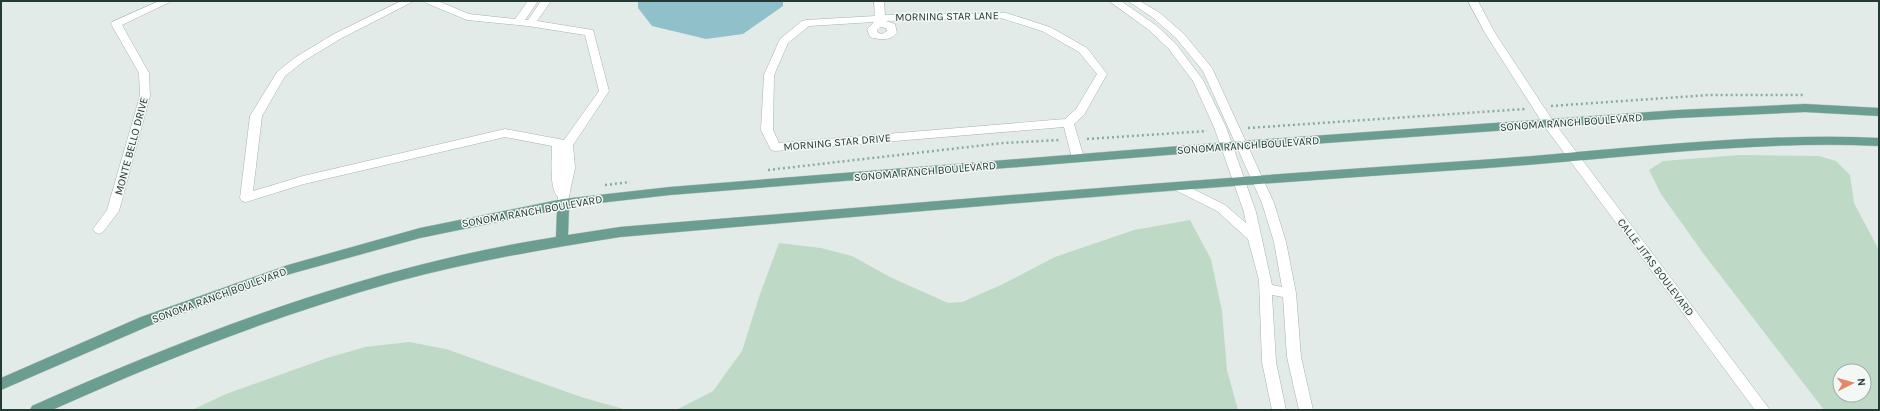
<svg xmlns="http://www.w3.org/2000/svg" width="1880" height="411" font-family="Karla,sans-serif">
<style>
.green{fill:#bedac6;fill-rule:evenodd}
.water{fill:#90c1cb}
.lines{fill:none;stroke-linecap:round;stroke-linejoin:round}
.minor-casing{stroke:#a6b3af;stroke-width:1}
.major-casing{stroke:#c2c8c6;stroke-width:1}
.path{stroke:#87aca1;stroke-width:2.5;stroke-dasharray:2 3;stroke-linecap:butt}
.minor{fill:#fff;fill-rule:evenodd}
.major{fill:#6c9d91;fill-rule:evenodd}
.labels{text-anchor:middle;stroke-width:3;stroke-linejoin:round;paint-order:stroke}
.street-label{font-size:11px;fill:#243b35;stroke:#f3f8f6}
</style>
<rect width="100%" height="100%" fill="#e3ebe8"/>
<g class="green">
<path d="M 1740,155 L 1819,156 L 1836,161 L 1850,175 L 1854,203 L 1879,250 L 1879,410 L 1824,410 L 1703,253 L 1661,194 L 1649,170 L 1663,161 ZM 1840,371 L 1864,371 L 1864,395 L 1840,395 Z"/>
<path d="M 1190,220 L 1211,259 L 1222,311 L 1227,370 L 1238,410 L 668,410 L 678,409 L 713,391 L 742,351 L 760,294 L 779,243 L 821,248 L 852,256 L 890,277 L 948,303 L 962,302 L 1001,285 L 1055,257 L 1134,230 Z"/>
<path d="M 409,342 L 446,349 L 581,397 L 627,410 L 192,410 L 226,394 L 327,358 L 365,347 Z"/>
</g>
<path class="water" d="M 638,1 L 783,1 L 783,6 L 743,34 L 706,39 L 652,26 L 638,8 Z"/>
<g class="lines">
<g class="minor-casing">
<g id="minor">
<path d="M 159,1 L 172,1 L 122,25 L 149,73 L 150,96 L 119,211 L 103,232 L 99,234 L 95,232 L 93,229 L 107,210 L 140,96 L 139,73 L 111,24 L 112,22 Z"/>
<path d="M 401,1 L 414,1 L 340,39 L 304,61 L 285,76 L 262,116 L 253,191 L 303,176 L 505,129 L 564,140 L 599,91 L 585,35 L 528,26 L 467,20 L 426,3 L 424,1 L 438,1 L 469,14 L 515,19 L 528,1 L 538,1 L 525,20 L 528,20 L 541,1 L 551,1 L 537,21 L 593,30 L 609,91 L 573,145 L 575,168 L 567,206 L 559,206 L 557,203 L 558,197 C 549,189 552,158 552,146 L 505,137 L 304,184 L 246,202 L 242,201 L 240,198 L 250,116 L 277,72 L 296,57 L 332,35 Z"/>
<path d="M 874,1 L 884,1 L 885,15 L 1006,13 L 1050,27 L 1087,48 L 1107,74 L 1084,115 L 1074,124 L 1084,158 L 1082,161 L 1074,161 L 1072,158 L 1064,127 L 775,151 L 771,150 L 761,130 L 764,75 L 780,39 L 802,21 L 806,20 L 875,16 ZM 1001,18 L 1042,31 L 1079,52 L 1097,74 L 1076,109 L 1065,119 L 779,143 L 773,130 L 774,75 L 788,43 L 809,26 L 874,22 L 867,29 L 870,37 C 880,40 890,41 897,33 L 895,24 L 886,21 ZM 880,27 L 886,28 L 887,31 L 882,34 L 878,33 L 877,30 Z"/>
<path d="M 1109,1 L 1121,1 L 1157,26 L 1176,44 L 1203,80 L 1226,127 L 1256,212 L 1272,285 L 1282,287 L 1274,242 L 1262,203 L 1203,71 L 1176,38 L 1152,17 L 1128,1 L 1140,1 L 1160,13 L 1184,34 L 1212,68 L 1274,203 L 1286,242 L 1296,293 L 1301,357 L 1313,410 L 1299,410 L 1287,357 L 1283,297 L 1272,295 L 1276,362 L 1286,410 L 1272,410 L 1262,362 L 1259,280 L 1248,239 L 1217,211 L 1173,189 L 1171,186 L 1173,183 L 1181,183 L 1225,205 L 1246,223 L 1244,212 L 1214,127 L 1193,81 L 1168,48 L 1149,30 Z"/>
<path d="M 1468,1 L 1478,1 L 1495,33 L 1553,121 L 1770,410 L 1755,410 L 1545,127 L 1485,33 Z"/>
</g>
</g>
<g class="major-casing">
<path id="major" d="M 1805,104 L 1879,108 L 1879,116 L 1805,112 L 1678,118 L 1242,149 L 670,195 L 572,206 L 569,207 L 568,235 L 620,227 C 907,204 1193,179 1480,160 C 1613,151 1746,132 1879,138 L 1879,146 C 1748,140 1617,159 1487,168 C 1197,187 909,212 620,237 C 544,249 469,262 395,282 C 277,315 163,360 52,410 L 30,410 L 32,406 C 200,331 374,265 556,237 L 557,210 L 420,238 L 290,274 L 151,325 L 1,390 L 1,378 L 141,317 L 288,265 L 420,228 L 563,199 L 670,187 L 1242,141 L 1678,110 Z"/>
</g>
<g class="path">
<path d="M 1551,106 L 1709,95 L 1804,95"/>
<path d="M 1248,128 L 1525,109"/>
<path d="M 1087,139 L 1207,131"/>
<path d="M 768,170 L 1003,143 L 1060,140"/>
<path d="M 605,185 L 630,182"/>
</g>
<use href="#minor" class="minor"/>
<use href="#major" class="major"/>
</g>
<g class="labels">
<g class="street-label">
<text transform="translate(947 16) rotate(-1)" y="4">MORNING STAR LANE</text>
<text transform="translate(1571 122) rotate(-4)" y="4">SONOMA RANCH BOULEVARD</text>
<text transform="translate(837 142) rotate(-5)" y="4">MORNING STAR DRIVE</text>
<text transform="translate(1248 145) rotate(-4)" y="4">SONOMA RANCH BOULEVARD</text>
<text transform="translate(131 146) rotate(-75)" y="4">MONTE BELLO DRIVE</text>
<text transform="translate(925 171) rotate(-5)" y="4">SONOMA RANCH BOULEVARD</text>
<text transform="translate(532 211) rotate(-10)" y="4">SONOMA RANCH BOULEVARD</text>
<text transform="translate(1656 267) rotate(53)" y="4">CALLE JITAS BOULEVARD</text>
<text transform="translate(219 295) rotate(-20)" y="4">SONOMA RANCH BOULEVARD</text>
</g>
</g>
<rect width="1880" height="411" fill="none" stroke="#243b35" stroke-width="4"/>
<g transform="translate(1852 383) rotate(84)"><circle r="19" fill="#f3f8f6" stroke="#a0aca9"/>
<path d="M0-3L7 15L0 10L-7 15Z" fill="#e58868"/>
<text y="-6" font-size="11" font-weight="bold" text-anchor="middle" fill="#243b35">N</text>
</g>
</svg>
